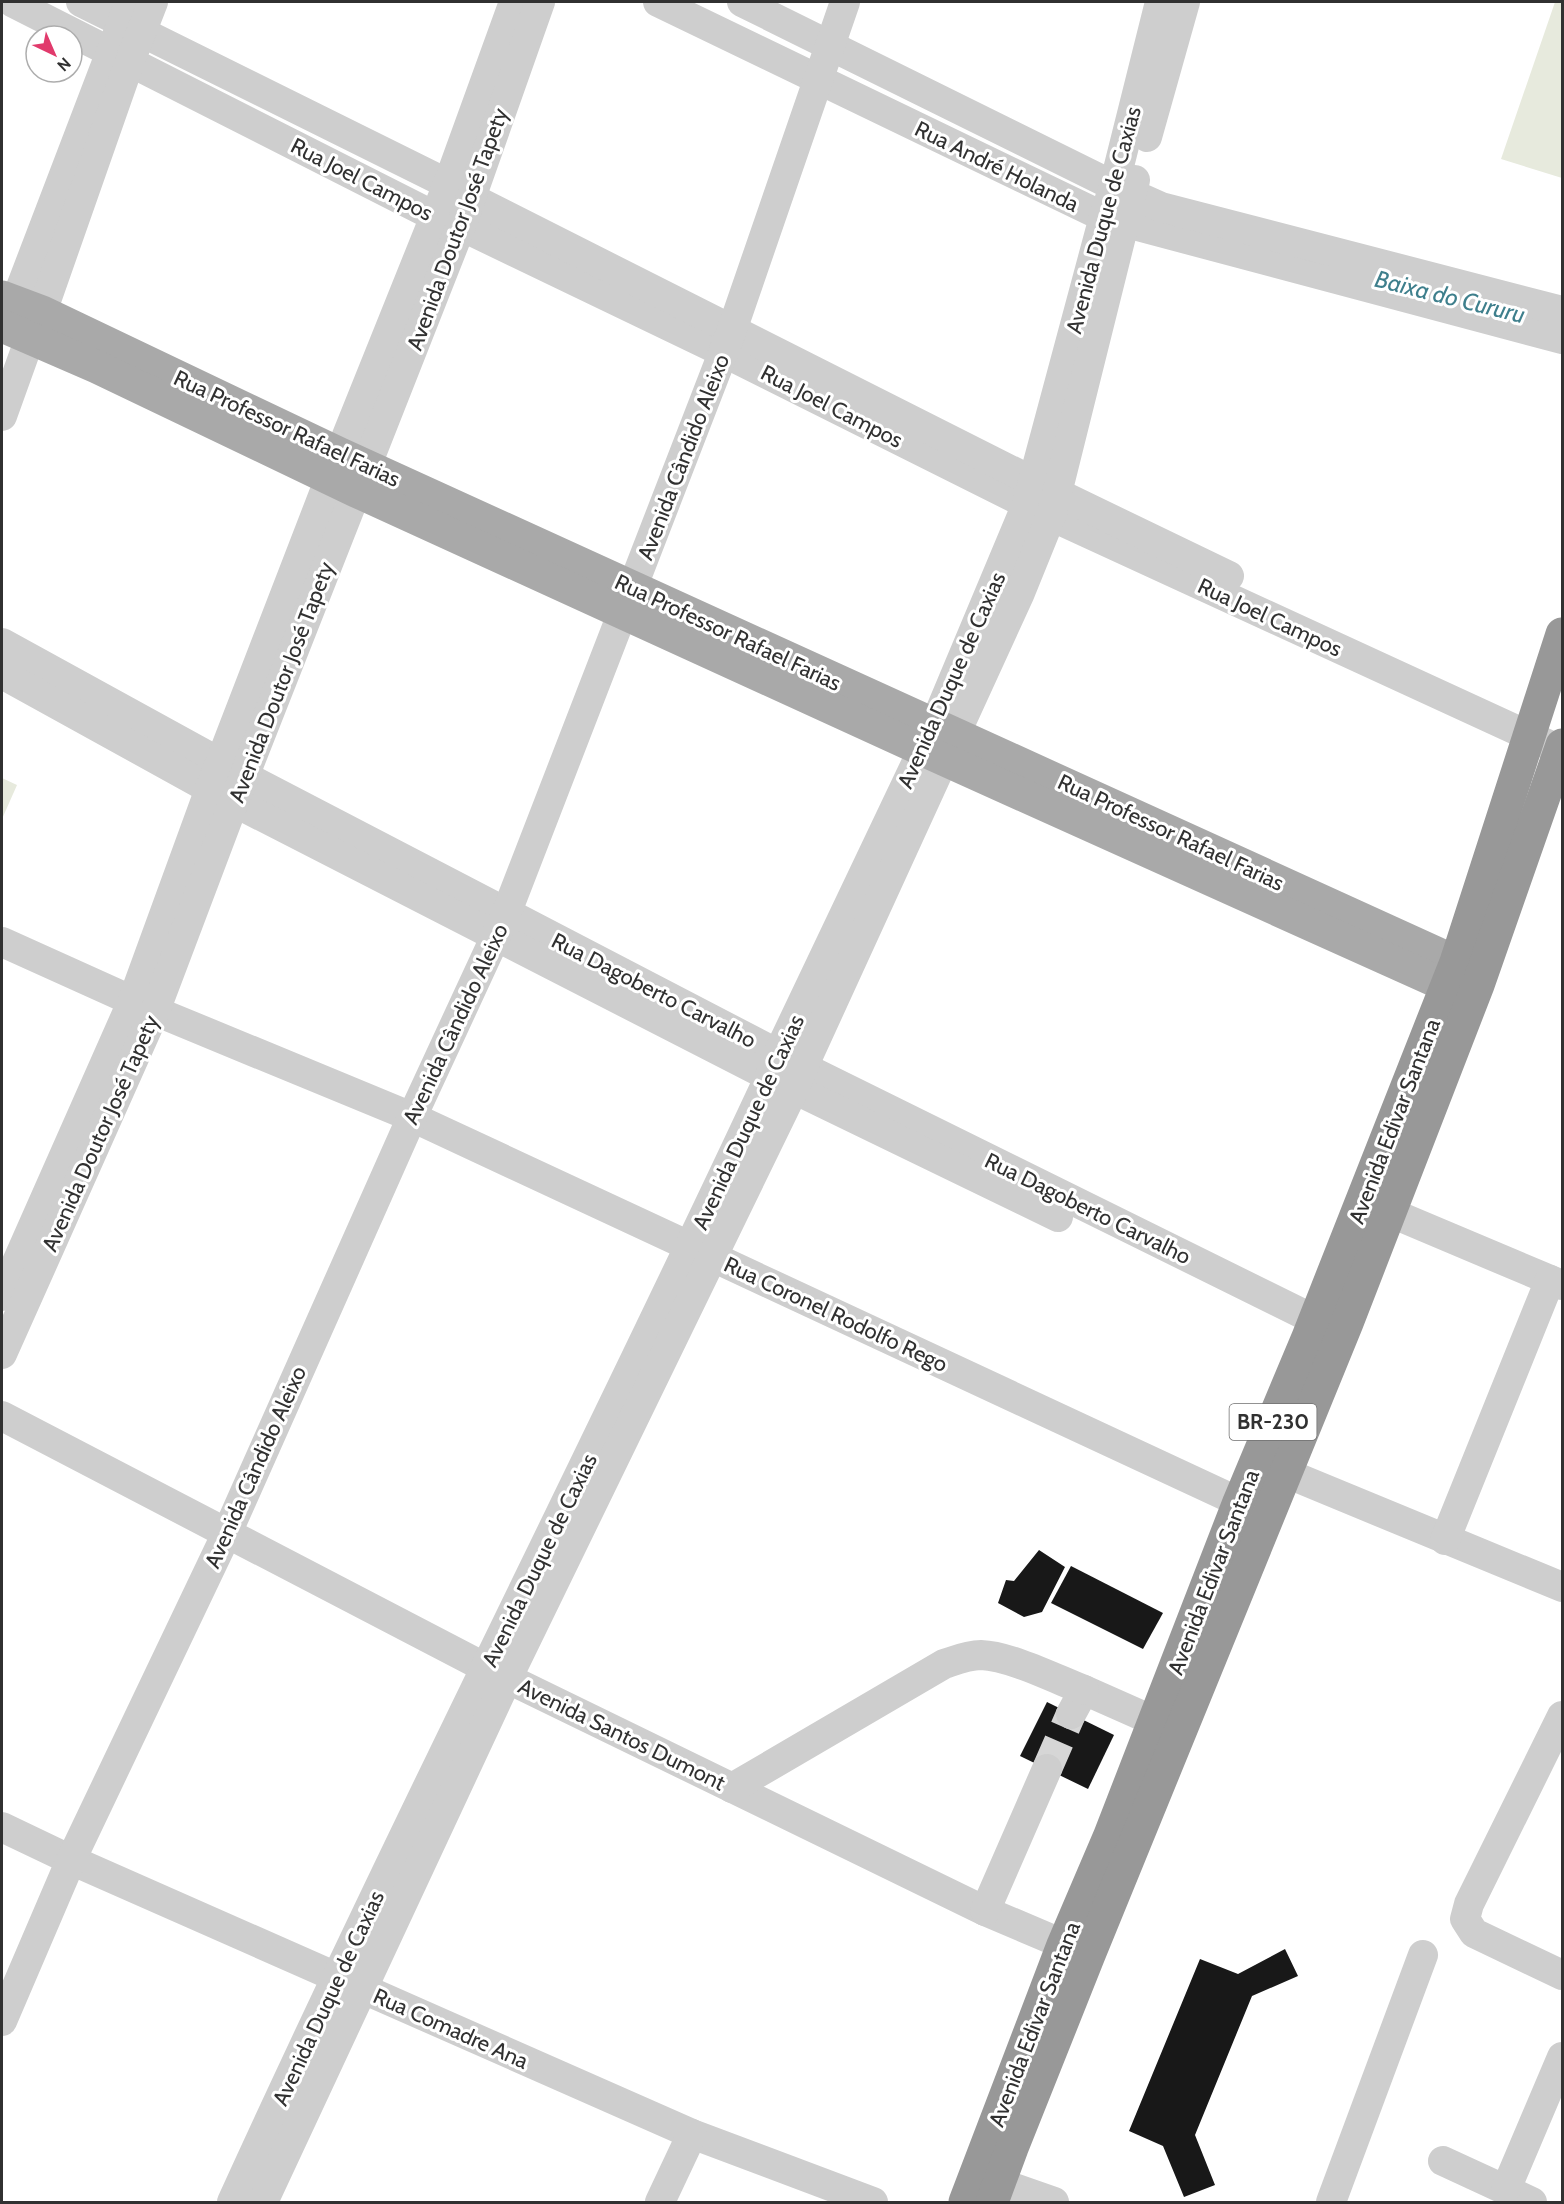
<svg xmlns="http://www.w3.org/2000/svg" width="1564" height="2204" font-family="Cabin,sans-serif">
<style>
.green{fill:#e7eadd}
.building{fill:#181818}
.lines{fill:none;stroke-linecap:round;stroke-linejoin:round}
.minor-tunnel{stroke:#d6d6d6;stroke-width:30;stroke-dasharray:30 15;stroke-linecap:butt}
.minor{stroke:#cecece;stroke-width:30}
.major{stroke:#a9a9a9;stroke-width:33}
.highway{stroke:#989898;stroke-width:33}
.labels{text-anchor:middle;stroke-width:6;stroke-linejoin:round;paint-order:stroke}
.shield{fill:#fff;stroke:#6f6f6f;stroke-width:1.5}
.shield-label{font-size:21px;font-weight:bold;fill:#313131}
.street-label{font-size:22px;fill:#313131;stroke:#fff}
.water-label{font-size:24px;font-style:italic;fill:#3e7f8c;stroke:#fff}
</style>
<rect width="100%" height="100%" fill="#fff"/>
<g class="green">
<path d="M 1555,2 L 1562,2 L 1562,178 L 1501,159 Z"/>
<path d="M 2,778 L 17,785 L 2,819 Z"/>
</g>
<g class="building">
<path d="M 1039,1550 L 1065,1567 L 1042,1612 L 1024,1617 L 998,1603 L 1006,1580 L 1014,1581 Z"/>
<path d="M 1071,1566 L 1163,1613 L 1143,1649 L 1051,1603 Z"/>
<path d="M 1047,1702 L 1114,1735 L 1088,1789 L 1020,1756 Z"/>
<path d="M 1285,1949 L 1298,1976 L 1252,1996 L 1195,2135 L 1215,2185 L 1184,2197 L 1163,2146 L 1129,2131 L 1200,1959 L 1238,1974 Z"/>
</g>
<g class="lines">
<path class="minor-tunnel" d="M 1047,1769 L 1071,1714"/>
<g class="minor">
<path d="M 12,2 L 434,216 L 461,226 L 723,352 L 1051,516 L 1551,746"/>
<path d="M 81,2 L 448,184 L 471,198 L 1034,482 L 1229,576"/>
<path d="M 658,2 L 1104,217 L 1562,339"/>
<path d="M 742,2 L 1114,186 L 1161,207 L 1562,311"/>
<path d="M 1147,137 L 1185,2"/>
<path d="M 7,324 L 130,2"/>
<path d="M 2,416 L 30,338 L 42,312 L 130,61 L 153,2"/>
<path d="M 2,643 L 244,776 L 803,1067 L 1315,1320"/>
<path d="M 2,674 L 234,802 L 794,1089 L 1058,1217"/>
<path d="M 2,942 L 155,1011 L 412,1117 L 1239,1502"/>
<path d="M 1389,1212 L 1562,1285"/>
<path d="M 2,1296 L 133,1000 L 210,789 L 330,478 L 448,184 L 514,2"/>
<path d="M 2,1354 L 155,1011 L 234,802 L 461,226 L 540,2"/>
<path d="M 2,1416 L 486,1668 L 985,1911 L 1084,1953"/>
<path d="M 1286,1473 L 1562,1587"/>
<path d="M 1445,1540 L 1550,1280"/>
<path d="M 1071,1714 L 1084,1690 L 1154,1721"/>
<path d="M 1562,1716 L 1469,1904 L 1465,1919 L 1474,1933 L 1562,1975"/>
<path d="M 732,1788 L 944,1664 C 956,1660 968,1655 981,1655 C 1010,1656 1056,1679 1084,1690"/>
<path d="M 2,1827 L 71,1860 L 692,2134 L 873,2202"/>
<path d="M 985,1911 L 1047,1769"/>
<path d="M 2,2021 L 71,1860 L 227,1533 L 412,1117 L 506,914 L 732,330 L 845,2"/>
<path d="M 1443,2161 L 1532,2202"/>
<path d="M 1000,2183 L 1054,2202"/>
<path d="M 1506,2189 L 1562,2057"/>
<path d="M 232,2202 C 404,1824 594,1454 770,1076 L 778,1054 L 934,726 L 1027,504 L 1104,217 L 1114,186 L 1160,2"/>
<path d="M 263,2202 L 507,1679 L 794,1089 L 803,1067 L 1019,595 L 1051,516 L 1057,493 L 1135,180"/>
<path d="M 660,2202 L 692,2134"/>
<path d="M 1331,2202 L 1423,1955"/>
</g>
<g class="major">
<path d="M 2,297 L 42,312 L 340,454 L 1456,962"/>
<path d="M 2,326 L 97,367 L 356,491 L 923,750 L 1447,986"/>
</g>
<g class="highway">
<path d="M 965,2202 L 1063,1945 L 1110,1835 L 1239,1502 L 1308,1337 L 1456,962 L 1562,634"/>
<path d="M 992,2202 L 1012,2148 L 1089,1955 L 1347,1323 L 1478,985 L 1562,745"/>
</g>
</g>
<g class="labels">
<rect class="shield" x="1229.5" y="1404" width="87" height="36" rx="4.5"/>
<g class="shield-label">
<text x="1273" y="1429">BR-230</text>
</g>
<g class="street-label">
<text transform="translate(997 166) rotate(26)" y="8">Rua André Holanda</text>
<text transform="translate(362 179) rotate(27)" y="8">Rua Joel Campos</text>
<text transform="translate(1103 220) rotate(-75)" y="8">Avenida Duque de Caxias</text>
<text transform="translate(457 229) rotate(-70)" y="8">Avenida Doutor José Tapety</text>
<text transform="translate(832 406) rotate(27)" y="8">Rua Joel Campos</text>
<text transform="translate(287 428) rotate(25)" y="8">Rua Professor Rafael Farias</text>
<text transform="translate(683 457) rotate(-69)" y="8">Avenida Cândido Aleixo</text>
<text transform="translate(1270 617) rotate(25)" y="8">Rua Joel Campos</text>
<text transform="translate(728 632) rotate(25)" y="8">Rua Professor Rafael Farias</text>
<text transform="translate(951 680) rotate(-66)" y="8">Avenida Duque de Caxias</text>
<text transform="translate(281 682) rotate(-69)" y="8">Avenida Doutor José Tapety</text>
<text transform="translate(1171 832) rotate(25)" y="8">Rua Professor Rafael Farias</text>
<text transform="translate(654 990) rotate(27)" y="8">Rua Dagoberto Carvalho</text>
<text transform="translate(455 1024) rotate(-65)" y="8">Avenida Cândido Aleixo</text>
<text transform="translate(1394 1121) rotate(-69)" y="8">Avenida Edivar Santana</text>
<text transform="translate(748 1122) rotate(-65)" y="8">Avenida Duque de Caxias</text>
<text transform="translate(100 1133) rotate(-66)" y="8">Avenida Doutor José Tapety</text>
<text transform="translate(1088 1208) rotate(26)" y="8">Rua Dagoberto Carvalho</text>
<text transform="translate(836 1314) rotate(25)" y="8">Rua Coronel Rodolfo Rego</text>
<text transform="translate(255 1467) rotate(-66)" y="8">Avenida Cândido Aleixo</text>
<text transform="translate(539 1560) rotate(-64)" y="8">Avenida Duque de Caxias</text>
<text transform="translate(1213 1572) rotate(-69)" y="8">Avenida Edivar Santana</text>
<text transform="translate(622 1734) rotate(26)" y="8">Avenida Santos Dumont</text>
<text transform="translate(328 1998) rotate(-65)" y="8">Avenida Duque de Caxias</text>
<text transform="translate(1034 2024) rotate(-69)" y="8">Avenida Edivar Santana</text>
<text transform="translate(451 2028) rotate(24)" y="8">Rua Comadre Ana</text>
</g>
<g class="water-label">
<text transform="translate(1450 297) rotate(14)" y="8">Baixa do Cururu</text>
</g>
</g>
<rect width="1564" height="2204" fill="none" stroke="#313131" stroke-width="6"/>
<g transform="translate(54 54) rotate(136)"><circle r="28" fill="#ffffff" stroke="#adadad" stroke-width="1.5"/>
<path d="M0-4.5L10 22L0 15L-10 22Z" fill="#e13a6c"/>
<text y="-9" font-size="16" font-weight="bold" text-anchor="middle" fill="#313131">N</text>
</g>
</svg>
